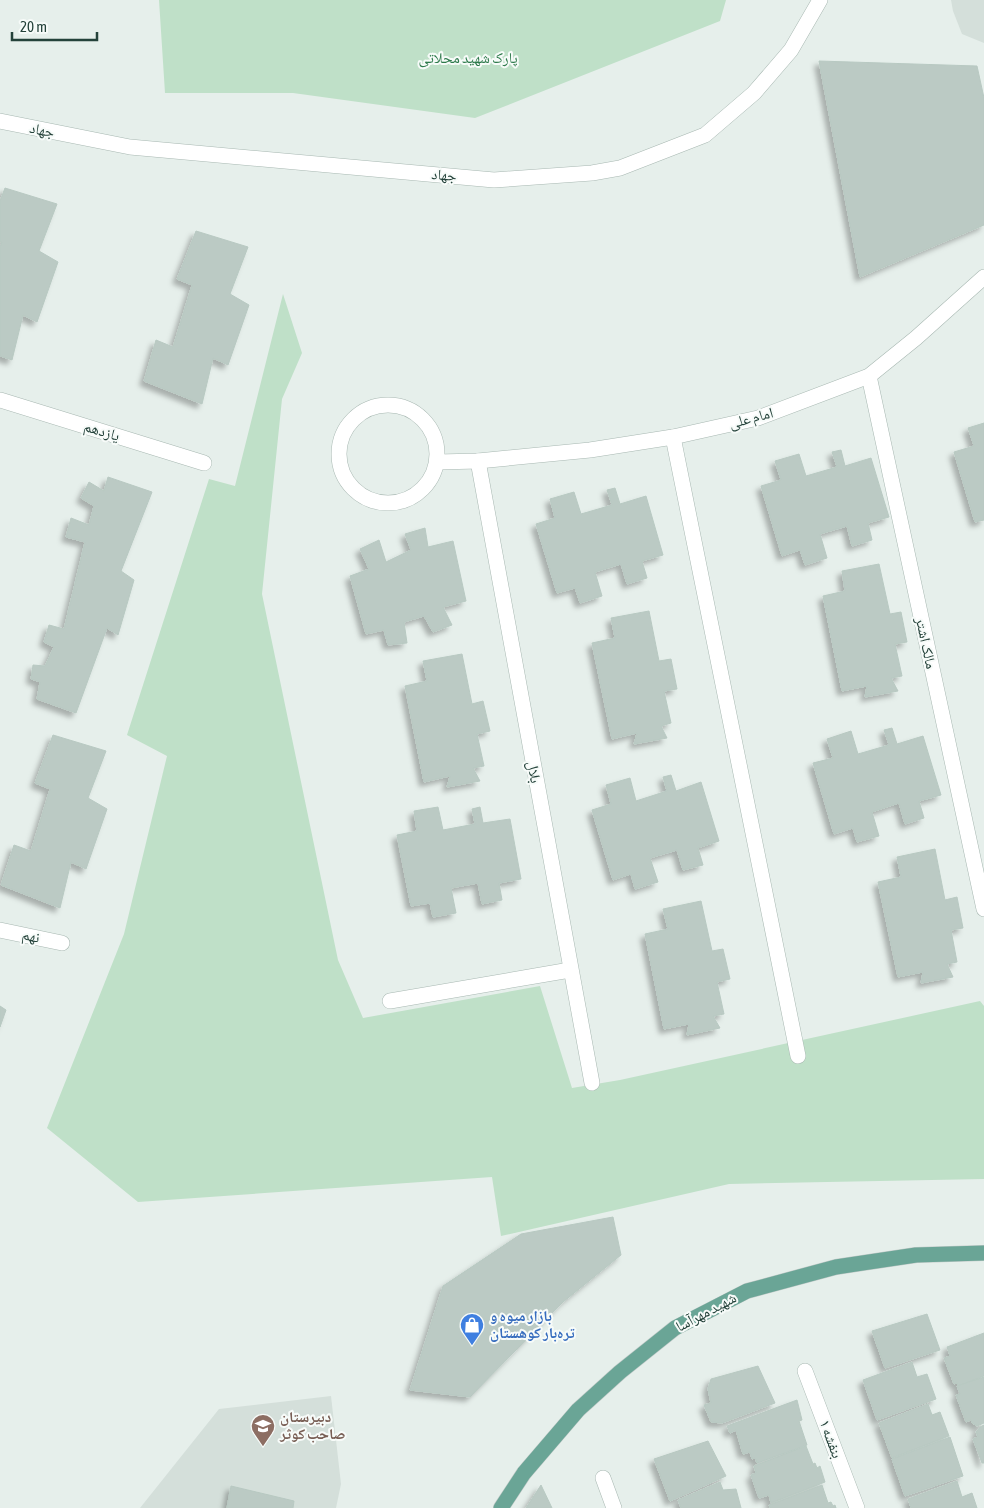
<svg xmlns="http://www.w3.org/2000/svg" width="984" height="1508" font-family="'Asap Condensed','Noto Naskh Arabic',sans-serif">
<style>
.built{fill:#d4dfda}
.green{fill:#bfe0c8}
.building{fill:#bbcac4;stroke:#b8c9c2;filter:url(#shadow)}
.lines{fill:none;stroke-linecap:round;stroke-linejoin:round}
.minor-casing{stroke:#a8b8b2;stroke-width:16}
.major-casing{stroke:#c2cac8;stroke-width:16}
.minor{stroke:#fff;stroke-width:15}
.major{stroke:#6aa596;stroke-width:15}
.labels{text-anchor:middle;stroke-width:4;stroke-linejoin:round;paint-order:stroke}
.park-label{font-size:15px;fill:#2d7a4b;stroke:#f7fbf9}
.street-label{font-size:15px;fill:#24423a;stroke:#f7fbf9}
.shop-label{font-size:15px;font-weight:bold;fill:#366cbe;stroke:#f7fbf9;text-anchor:start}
.education-label{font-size:15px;font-weight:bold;fill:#785e54;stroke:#f7fbf9;text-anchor:start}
</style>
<defs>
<filter id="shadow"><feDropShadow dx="-4.5" dy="4.5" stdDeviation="2.5" flood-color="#0004"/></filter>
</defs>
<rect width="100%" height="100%" fill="#e6efeb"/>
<g class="built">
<path d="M 951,0 L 984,0 L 984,43 L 962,34 L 953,11 Z"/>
<path d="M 331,1396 L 341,1484 L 336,1508 L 140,1508 L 219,1409 Z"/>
</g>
<g class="green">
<path d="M 159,0 L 726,0 L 720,21 L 475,118 L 293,93 L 165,93 Z"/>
<path d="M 283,294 L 302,353 L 282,399 L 262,594 L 338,960 L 363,1018 L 540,986 L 572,1088 L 620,1080 L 980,1001 L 984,1006 L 984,1179 L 729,1184 L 501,1236 L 492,1177 L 138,1202 L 47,1128 L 124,934 L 167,756 L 127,735 L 209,479 L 235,486 Z"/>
</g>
<g class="building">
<path d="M 819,61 L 977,66 L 984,98 L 984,225 L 860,277 Z"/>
<path d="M 5,188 L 57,204 L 39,251 L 58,262 L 37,322 L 23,315 L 12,360 L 0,356 L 0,247 L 2,242 L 0,242 L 0,201 Z"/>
<path d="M 196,231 L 248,247 L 230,294 L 249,305 L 228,365 L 213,358 L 202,404 L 144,381 L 156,340 L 173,347 L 192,285 L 177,279 Z"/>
<path d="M 984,423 L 984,520 L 975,522 L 954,452 L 974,446 L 968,428 Z"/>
<path d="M 841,450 L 845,466 L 871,458 L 889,517 L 868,523 L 872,540 L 852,546 L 847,526 L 820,534 L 827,558 L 805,565 L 800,550 L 782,556 L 761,486 L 781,480 L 775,461 L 799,454 L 806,476 L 837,467 L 832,452 Z"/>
<path d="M 108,477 L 152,492 L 121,571 L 134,580 L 118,635 L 107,628 L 76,713 L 37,699 L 40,682 L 31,679 L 33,665 L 45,666 L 54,647 L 44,642 L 49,625 L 64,629 L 85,542 L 66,537 L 71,518 L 89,525 L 94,506 L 81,498 L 89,482 L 104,491 Z"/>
<path d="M 615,488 L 620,504 L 646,496 L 663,555 L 642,561 L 647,578 L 627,584 L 621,564 L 595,572 L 602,596 L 580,603 L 575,588 L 557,593 L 536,524 L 555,518 L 550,499 L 574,492 L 581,514 L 612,505 L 607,490 Z"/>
<path d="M 425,528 L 428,547 L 453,541 L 466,601 L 443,607 L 452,625 L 433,632 L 424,616 L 404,622 L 407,643 L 388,645 L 384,630 L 366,634 L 350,576 L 369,569 L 360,549 L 379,540 L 386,562 L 411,550 L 405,534 Z"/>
<path d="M 879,564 L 890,614 L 901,612 L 907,642 L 895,644 L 902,676 L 891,678 L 898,691 L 865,697 L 867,686 L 842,691 L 823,596 L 845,591 L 842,571 Z"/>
<path d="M 649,611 L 659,661 L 671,659 L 677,689 L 664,691 L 671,723 L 661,726 L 667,738 L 634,744 L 637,733 L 612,739 L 592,643 L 615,638 L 611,618 Z"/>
<path d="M 462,654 L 472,704 L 483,701 L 490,731 L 477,734 L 484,766 L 473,768 L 480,781 L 447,787 L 450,776 L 424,782 L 405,686 L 427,681 L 423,661 Z"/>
<path d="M 892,728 L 897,744 L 923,736 L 941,795 L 919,801 L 924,818 L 905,824 L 899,803 L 872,812 L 879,836 L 857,842 L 853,828 L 834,834 L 813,763 L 833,758 L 827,739 L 851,731 L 858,754 L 889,745 L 884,730 Z"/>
<path d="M 53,735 L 106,751 L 88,798 L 107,809 L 86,869 L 71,862 L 60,908 L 1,885 L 14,845 L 31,851 L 50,789 L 35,783 Z"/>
<path d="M 671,775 L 676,791 L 701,782 L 719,841 L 698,848 L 703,865 L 683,870 L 677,850 L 650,858 L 658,882 L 635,889 L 631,874 L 613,880 L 592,810 L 611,804 L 606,785 L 630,778 L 636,801 L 667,791 L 663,777 Z"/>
<path d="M 438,807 L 443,830 L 475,824 L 472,809 L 480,807 L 483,823 L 510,819 L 521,879 L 499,883 L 502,900 L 482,904 L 478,883 L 451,888 L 456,913 L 433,917 L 430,903 L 411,906 L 397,835 L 417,831 L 414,811 Z"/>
<path d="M 935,849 L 945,900 L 957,897 L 963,928 L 951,930 L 957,962 L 947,964 L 953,977 L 921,983 L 923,972 L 898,977 L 878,882 L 901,877 L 897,857 Z"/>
<path d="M 701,901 L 712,951 L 723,949 L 730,979 L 717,982 L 724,1014 L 713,1016 L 720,1028 L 687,1035 L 689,1024 L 664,1029 L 645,934 L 668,929 L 663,909 Z"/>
<path d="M 0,1006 L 6,1010 L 0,1027 Z"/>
<path d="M 613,1217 L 621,1255 L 563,1302 L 470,1397 L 410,1390 L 443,1286 L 521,1234 Z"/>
<path d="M 927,1314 L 940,1350 L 885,1368 L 872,1331 Z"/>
<path d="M 984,1333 L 984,1376 L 958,1386 L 957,1383 L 954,1384 L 944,1358 L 950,1356 L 947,1347 Z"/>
<path d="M 912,1362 L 917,1377 L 927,1374 L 936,1399 L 877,1420 L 863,1380 Z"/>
<path d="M 758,1366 L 775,1403 L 722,1423 L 711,1422 L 704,1405 L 711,1403 L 708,1389 L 711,1379 Z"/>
<path d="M 984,1377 L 984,1423 L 977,1426 L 972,1423 L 971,1420 L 966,1422 L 956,1395 L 960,1394 L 957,1386 Z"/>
<path d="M 797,1400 L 802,1420 L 799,1421 L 807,1445 L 757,1463 L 755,1458 L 752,1459 L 750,1452 L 743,1454 L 736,1430 L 730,1433 L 727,1426 Z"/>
<path d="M 928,1404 L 932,1415 L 940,1412 L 949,1436 L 892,1458 L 879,1423 Z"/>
<path d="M 984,1425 L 984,1463 L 982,1463 L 973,1439 L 978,1437 L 976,1432 L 980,1427 Z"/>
<path d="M 950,1437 L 963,1476 L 905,1496 L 892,1459 Z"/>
<path d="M 708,1441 L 726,1476 L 670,1501 L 654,1459 Z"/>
<path d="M 806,1446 L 813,1464 L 815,1463 L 817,1468 L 820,1466 L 825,1482 L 771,1503 L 769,1495 L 759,1498 L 751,1475 L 756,1473 L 754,1466 Z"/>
<path d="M 957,1481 L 962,1497 L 972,1493 L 977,1508 L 911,1508 L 908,1499 Z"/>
<path d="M 720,1482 L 723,1490 L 736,1489 L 741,1508 L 681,1508 L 678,1500 Z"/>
<path d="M 541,1485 L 552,1508 L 526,1508 Z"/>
<path d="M 822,1485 L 828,1503 L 831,1502 L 833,1506 L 835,1505 L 836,1508 L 770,1508 L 769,1505 Z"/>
<path d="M 231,1486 L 294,1501 L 293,1508 L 227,1508 Z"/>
</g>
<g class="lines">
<g class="minor-casing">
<g id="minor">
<path d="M 0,121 L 130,147 L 494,180 L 592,173 L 620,168 L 705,135 L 754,93 L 791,50 L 820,0"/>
<path d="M 869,376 L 984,909"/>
<path d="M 0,400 L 204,463"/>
<circle cx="388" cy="454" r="49"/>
<path d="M 673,437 L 798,1056"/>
<path d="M 478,461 L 592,1083"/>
<path d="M 438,462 L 478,461 L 590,450 L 673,437 L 758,418 L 869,376 L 916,338 L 984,277"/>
<path d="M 0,930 L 62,943"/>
<path d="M 390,1001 L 570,970"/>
<path d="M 805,1371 L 857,1508"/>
<path d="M 603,1478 L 614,1508"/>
</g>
</g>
<g class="major-casing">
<path id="major" d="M 501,1508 L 524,1473 L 578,1410 L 620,1372 L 675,1328 L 747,1291 L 836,1267 L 916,1255 L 984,1253"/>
</g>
<use href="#minor" class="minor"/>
<use href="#major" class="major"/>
</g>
<defs>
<g id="shop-pin" transform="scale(1.25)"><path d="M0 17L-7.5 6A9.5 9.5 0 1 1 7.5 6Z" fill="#3f7fe0" stroke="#f7fbf9"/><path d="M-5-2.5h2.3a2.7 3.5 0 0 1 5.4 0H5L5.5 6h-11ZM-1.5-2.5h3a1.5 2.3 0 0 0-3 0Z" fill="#fff"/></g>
<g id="school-pin" transform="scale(1.25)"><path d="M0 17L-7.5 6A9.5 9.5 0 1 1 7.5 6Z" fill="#8d6e63" stroke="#f7fbf9"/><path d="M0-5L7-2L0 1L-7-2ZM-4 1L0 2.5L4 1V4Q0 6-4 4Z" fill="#fff"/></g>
</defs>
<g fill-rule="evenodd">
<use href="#shop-pin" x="472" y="1325"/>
<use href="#school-pin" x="263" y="1426"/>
</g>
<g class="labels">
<g class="park-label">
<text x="468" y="63">پارک شهید محلاتی</text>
</g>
<g class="street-label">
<text transform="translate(42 130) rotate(11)" y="5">جهاد</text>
<text transform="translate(444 175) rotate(5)" y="5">جهاد</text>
<text transform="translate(751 418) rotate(-15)" y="5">امام علی</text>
<text transform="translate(102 431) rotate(17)" y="5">یازدهم</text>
<text transform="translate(926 643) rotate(78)" y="5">مالک اشتر</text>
<text transform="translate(534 772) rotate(80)" y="5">بلال</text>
<text transform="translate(31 936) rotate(12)" y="5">نهم</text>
<text transform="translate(706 1312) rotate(-28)" y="5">شهید مهرآسا</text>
<text transform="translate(831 1439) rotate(70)" y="5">بنفشه ۱</text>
</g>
<g class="shop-label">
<text x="490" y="1321">بازار میوه و<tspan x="490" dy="17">تره‌بار کوهستان</tspan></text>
</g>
<g class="education-label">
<text x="280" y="1422">دبيرستان<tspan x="280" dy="17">صاحب كوثر</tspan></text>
</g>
</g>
<path d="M12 32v8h85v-8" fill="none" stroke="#24423a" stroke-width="2.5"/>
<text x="20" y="32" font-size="15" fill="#24423a" stroke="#f7fbf9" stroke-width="4" paint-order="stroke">20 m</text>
</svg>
